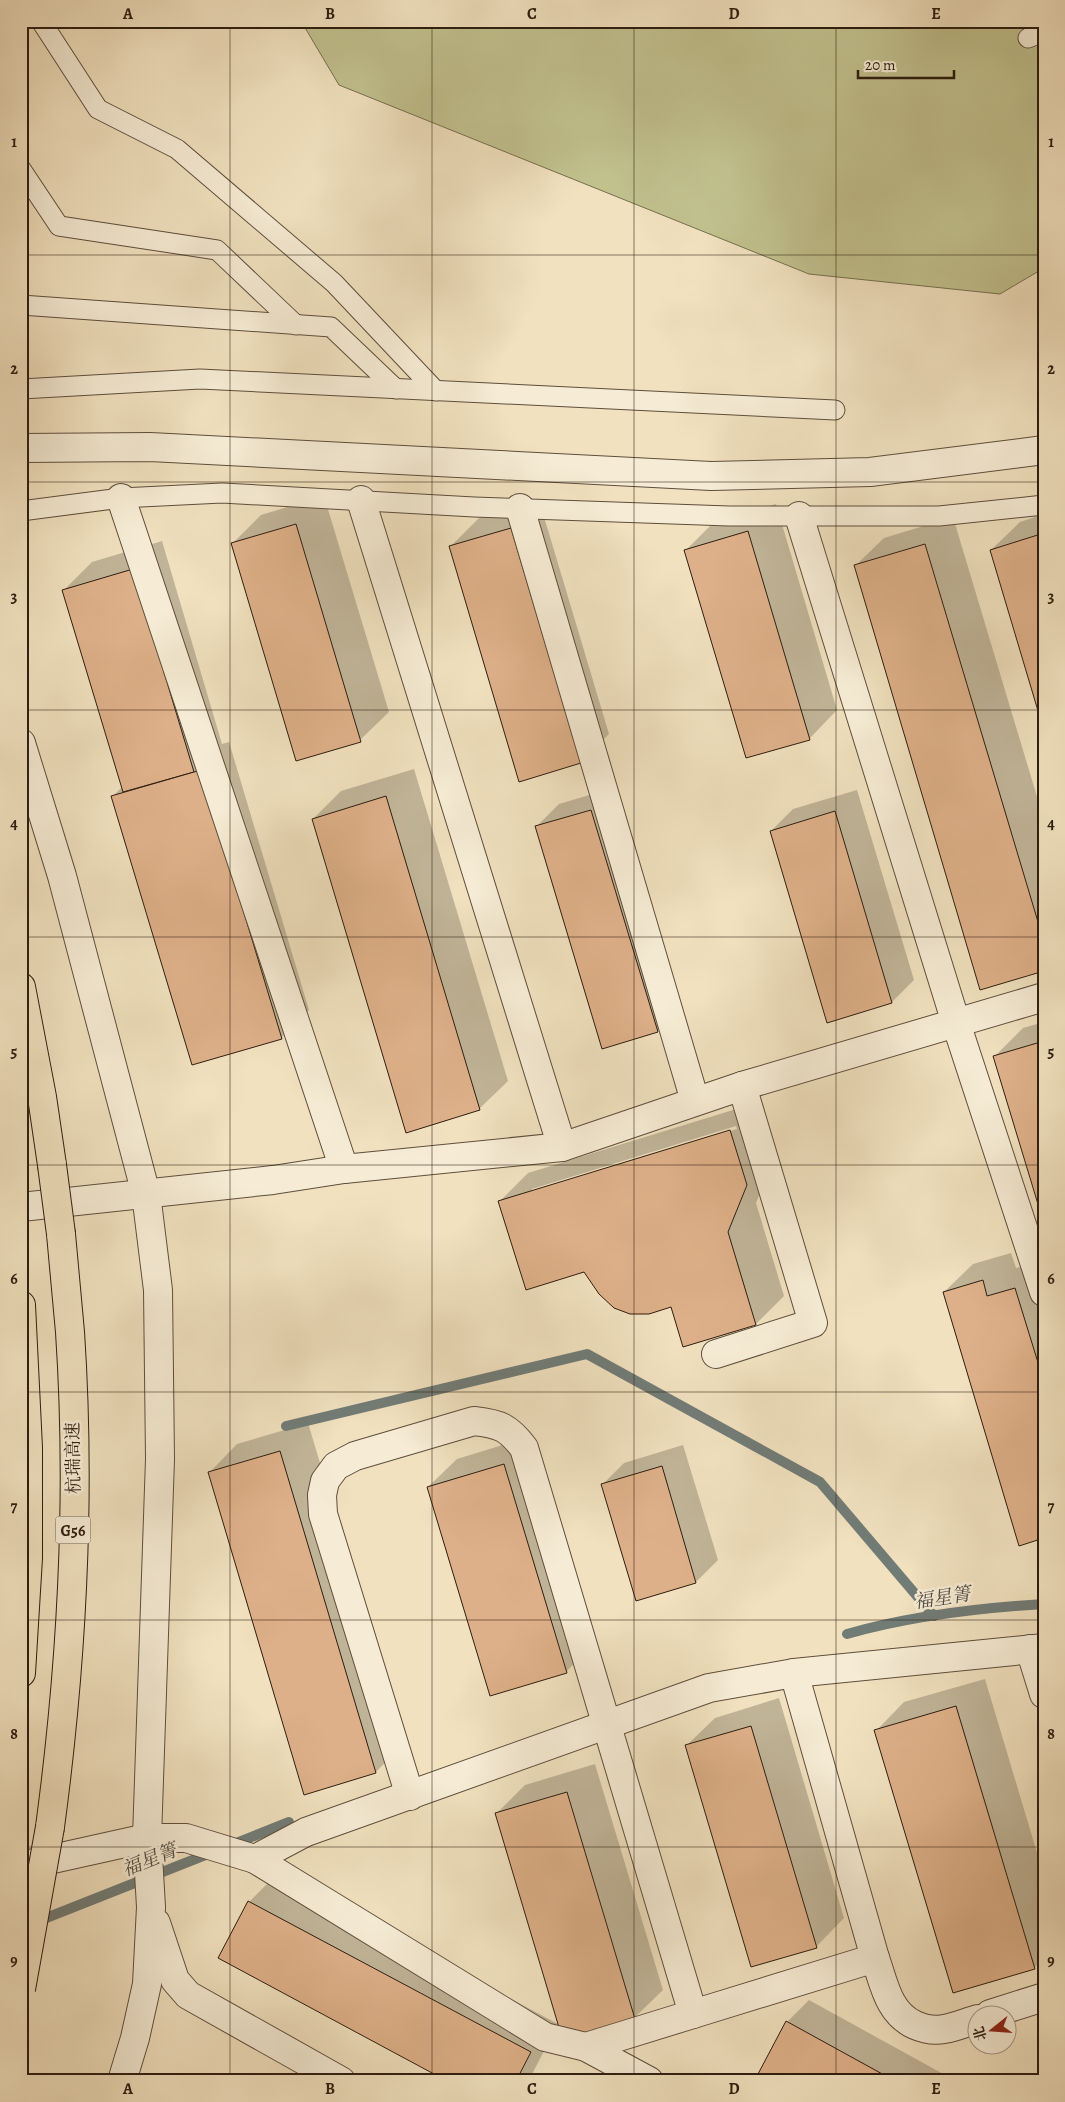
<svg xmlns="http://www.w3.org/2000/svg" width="1065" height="2102" font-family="Alegreya,'Noto Serif SC',serif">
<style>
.green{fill:#c1c18e;stroke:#776f4f}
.shadow{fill:#0003;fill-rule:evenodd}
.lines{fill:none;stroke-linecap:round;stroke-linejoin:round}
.stream{stroke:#717c77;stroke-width:10}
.building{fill:#deb089;stroke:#2d1d10}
.service-casing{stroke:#5e4e3c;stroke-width:21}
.minor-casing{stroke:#5e4e3c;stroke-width:30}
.motorway-casing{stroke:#2d1d10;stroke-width:30}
.service{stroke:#f6ecd5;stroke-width:19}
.minor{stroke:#f6ecd5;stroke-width:28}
.motorway{stroke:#f1e1bf;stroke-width:28}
.motorway-bridge-casing{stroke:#2d1d10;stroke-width:30;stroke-linecap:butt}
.motorway-bridge{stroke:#f1e1bf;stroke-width:28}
.grid{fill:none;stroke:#2d1d10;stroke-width:1;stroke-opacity:0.55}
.labels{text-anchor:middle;stroke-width:5;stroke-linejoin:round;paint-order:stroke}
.shield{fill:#f6ecd5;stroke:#695b4b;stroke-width:1}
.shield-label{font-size:16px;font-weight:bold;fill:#2d1d10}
.street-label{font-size:18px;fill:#2d1d10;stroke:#f6ecd5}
.water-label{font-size:19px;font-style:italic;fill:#4f4c43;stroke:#f6ecd5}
.neatline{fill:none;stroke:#2d1d10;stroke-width:2}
.grid-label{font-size:16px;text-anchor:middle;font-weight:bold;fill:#2d1d10}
</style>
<rect width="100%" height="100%" fill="#f1e1bf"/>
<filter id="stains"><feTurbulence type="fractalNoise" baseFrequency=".004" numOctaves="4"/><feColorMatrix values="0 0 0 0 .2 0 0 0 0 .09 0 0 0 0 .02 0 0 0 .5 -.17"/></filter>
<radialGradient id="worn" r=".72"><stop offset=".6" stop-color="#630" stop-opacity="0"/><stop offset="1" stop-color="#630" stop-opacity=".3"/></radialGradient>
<path class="green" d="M 301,21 L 1044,21 L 1044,268 L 1000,294 L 809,274 L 339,85 Z"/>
<g class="shadow">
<path d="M 324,496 L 389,712 L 360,740 L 232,544 L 261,515 Z"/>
<path d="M 539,500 L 609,734 L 581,762 L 450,547 L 479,518 Z"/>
<path d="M 776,504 L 837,710 L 809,739 L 685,551 L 714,522 Z"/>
<path d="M 1044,514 L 1044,726 L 991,550 L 1020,522 Z"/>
<path d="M 953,517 L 1044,820 L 1044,970 L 855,566 L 884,538 Z"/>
<path d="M 162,541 L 222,744 L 229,742 L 309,1010 L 281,1038 L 113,796 L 123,786 L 64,590 L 92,562 Z"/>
<path d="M 414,769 L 508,1081 L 479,1109 L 313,819 L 341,791 Z"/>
<path d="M 613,788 L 679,1009 L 657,1031 L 537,826 L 559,804 Z"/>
<path d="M 857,790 L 914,980 L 892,1002 L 771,831 L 793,809 Z"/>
<path d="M 1044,1022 L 1044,1220 L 995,1056 L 1023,1028 Z"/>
<path d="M 759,1102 L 775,1156 L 756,1203 L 784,1296 L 756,1324 L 684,1345 L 672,1306 L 584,1271 L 500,1201 L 528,1173 ZM 736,1126 L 737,1129 L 532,1192 L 532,1189 Z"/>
<path d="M 1011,1253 L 1016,1268 L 1044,1261 L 1044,1537 L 944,1292 L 973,1264 Z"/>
<path d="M 308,1423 L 404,1743 L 376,1772 L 305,1793 L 209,1473 L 237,1444 Z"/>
<path d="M 532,1436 L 594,1643 L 566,1672 L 428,1487 L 457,1459 Z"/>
<path d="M 683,1445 L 718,1560 L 696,1582 L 602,1485 L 624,1463 Z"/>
<path d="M 985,1679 L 1044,1876 L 1044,1958 L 1034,1968 L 876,1731 L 904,1702 Z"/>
<path d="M 779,1698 L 844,1918 L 816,1947 L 686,1746 L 715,1718 Z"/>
<path d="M 595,1764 L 663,1990 L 634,2018 L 497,1813 L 525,1785 Z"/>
<path d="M 277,1874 L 558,2024 L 529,2080 L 450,2081 L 249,1902 Z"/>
<path d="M 809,2000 L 956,2081 L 773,2081 L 759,2073 L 787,2022 Z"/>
</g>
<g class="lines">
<g class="stream">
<path d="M 286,1426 L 587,1354 L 820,1482 L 934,1616"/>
<path d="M 847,1634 C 910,1616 978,1608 1044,1604"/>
<path d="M 229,1846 L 289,1822"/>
<path d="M 36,1922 L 213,1852"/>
</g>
</g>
<g class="building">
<path d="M 296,524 L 361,742 L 296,761 L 231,543 Z"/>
<path d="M 511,528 L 581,763 L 519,782 L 449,546 Z"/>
<path d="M 748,531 L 810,740 L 746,758 L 684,550 Z"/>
<path d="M 1044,533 L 1044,731 L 990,550 Z"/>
<path d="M 925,544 L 1044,942 L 1044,971 L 980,990 L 854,565 Z"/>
<path d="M 133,569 L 194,772 L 123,792 L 62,590 Z"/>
<path d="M 201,770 L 282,1039 L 192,1065 L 111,796 Z"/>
<path d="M 386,796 L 480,1110 L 406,1133 L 312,819 Z"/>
<path d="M 591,810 L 658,1032 L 602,1049 L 535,826 Z"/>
<path d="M 835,811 L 892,1003 L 827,1023 L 770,831 Z"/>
<path d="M 1044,1041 L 1044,1224 L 993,1056 Z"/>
<path d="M 730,1130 L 747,1185 L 728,1232 L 756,1325 L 683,1347 L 671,1307 L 649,1314 L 630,1314 L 614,1308 L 599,1294 L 584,1272 L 526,1290 L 498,1201 Z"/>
<path d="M 983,1280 L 987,1296 L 1015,1288 L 1044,1382 L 1044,1538 L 1019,1546 L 943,1292 Z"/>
<path d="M 280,1451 L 376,1773 L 304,1795 L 208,1472 Z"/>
<path d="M 504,1464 L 567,1673 L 490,1696 L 427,1487 Z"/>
<path d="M 662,1466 L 696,1583 L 636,1601 L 601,1484 Z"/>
<path d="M 956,1706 L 1035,1969 L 953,1993 L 874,1730 Z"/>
<path d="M 751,1726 L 817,1948 L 751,1967 L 685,1745 Z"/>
<path d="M 567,1792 L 635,2019 L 563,2041 L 495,1813 Z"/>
<path d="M 248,1901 L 531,2052 L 516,2081 L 447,2081 L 218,1958 Z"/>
<path d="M 786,2021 L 895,2081 L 770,2081 L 758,2074 Z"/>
</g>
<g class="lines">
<g class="service-casing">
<g id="service">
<path d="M 41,21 L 98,109 L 177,149 L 334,283 L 436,391"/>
<path d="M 1028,38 L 1044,32"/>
<path d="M 21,169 L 59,226 L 217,250 L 296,325"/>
<path d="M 21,305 L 331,327 L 396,389"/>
<path d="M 21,389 L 200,379 L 835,410"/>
<path d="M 21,511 L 121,498 L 222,493 L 474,507 L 729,516 L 939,516 L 1044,505"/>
</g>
</g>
<g class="minor-casing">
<g id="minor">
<path d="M 21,448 L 150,447 L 711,476 L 870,472 L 1044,450"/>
<path d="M 121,498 L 344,1169"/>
<path d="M 361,500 L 562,1147"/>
<path d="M 520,508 L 695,1101"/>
<path d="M 799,516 L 956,1023 L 1044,1292"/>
<path d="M 21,743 L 62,876 L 146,1194 L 158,1290 L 160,1459 L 147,1838 L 151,1907 L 147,1984 L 135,2038 L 122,2081"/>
<path d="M 21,1207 L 273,1180 L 344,1169 L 562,1147 L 742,1086 L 1044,997"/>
<path d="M 716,1354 L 813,1323 L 742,1086"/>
<path d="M 1030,1649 L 1044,1694"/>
<path d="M 794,1673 L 875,1958 C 884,1983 888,2013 915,2025 C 924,2029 934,2031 944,2029 C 956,2027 967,2022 978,2019"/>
<path d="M 410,1796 L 323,1514 L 322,1495 L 325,1481 L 336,1466 L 355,1456 L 474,1421 C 500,1424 508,1427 524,1448 L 693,2014 L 586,2047"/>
<path d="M 255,1859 L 545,2037 L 586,2047 L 649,2081"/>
<path d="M 21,1866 L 147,1838 L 186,1838 L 255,1859 L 306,1832 L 709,1688 L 794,1673 L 1044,1648"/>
<path d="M 156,1923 L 175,1980 L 188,1995 L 341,2081"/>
<path d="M 693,2014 L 875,1958"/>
<path d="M 990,2014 L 1044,1997"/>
</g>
</g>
<g class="motorway-casing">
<g id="motorway">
<path d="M 21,987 L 42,1097 L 52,1165"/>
<path d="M 21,1305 L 28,1448 L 28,1558 L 21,1673"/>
<path d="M 50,1827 C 72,1663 81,1496 70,1332 C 67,1299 64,1266 61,1234"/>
</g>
</g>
<use href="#service" class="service"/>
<use href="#minor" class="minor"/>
<use href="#motorway" class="motorway"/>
<g class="motorway-bridge-casing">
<g id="motorway-bridge">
<path d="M 52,1165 L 61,1234"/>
<path d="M 21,1989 L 50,1827"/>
</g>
</g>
<use href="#motorway-bridge" class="motorway-bridge"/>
</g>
<path class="grid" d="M 230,21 L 230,2081M 432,21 L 432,2081M 634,21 L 634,2081M 836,21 L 836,2081M 21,255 L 1044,255M 21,482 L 1044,482M 21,710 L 1044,710M 21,937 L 1044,937M 21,1165 L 1044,1165M 21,1392 L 1044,1392M 21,1620 L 1044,1620M 21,1847 L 1044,1847"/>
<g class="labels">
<rect class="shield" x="55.5" y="1516.5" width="35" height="27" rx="4"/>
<g class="shield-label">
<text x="73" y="1536">G56</text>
</g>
<g class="street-label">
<text transform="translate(73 1458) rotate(-91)" y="6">杭瑞高速</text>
</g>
<g class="water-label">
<text transform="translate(942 1597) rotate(-9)" y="7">福星箐</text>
<text transform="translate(149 1859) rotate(-22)" y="7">福星箐</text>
</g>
</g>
<rect width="1065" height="2102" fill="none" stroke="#f1e1bf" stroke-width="55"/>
<g transform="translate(992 2030) rotate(253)"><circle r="24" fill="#f6ecd5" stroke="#a69986"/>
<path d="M0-4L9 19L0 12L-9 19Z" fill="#8f2418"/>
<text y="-8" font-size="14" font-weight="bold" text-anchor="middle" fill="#2d1d10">北</text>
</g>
<path d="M858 70v8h96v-8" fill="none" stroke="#2d1d10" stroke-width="2.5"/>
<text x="865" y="70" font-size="15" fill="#2d1d10" stroke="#f6ecd5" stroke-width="4" paint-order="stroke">20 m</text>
<rect x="28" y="28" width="1010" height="2046" class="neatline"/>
<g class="grid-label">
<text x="128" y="19">A</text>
<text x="330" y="19">B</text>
<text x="532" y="19">C</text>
<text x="734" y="19">D</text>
<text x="936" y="19">E</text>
<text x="14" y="147">1</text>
<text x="1051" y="147">1</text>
<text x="14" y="374">2</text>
<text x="1051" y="374">2</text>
<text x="14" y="602">3</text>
<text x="1051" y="602">3</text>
<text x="14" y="829">4</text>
<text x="1051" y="829">4</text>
<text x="14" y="1057">5</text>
<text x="1051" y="1057">5</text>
<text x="14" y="1284">6</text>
<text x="1051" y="1284">6</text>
<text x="14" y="1512">7</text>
<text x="1051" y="1512">7</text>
<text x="14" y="1739">8</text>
<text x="1051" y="1739">8</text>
<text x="14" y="1966">9</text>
<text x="1051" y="1966">9</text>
<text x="128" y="2094">A</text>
<text x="330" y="2094">B</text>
<text x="532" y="2094">C</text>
<text x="734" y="2094">D</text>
<text x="936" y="2094">E</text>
</g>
<rect width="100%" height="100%" filter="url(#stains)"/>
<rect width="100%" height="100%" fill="url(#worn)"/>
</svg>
